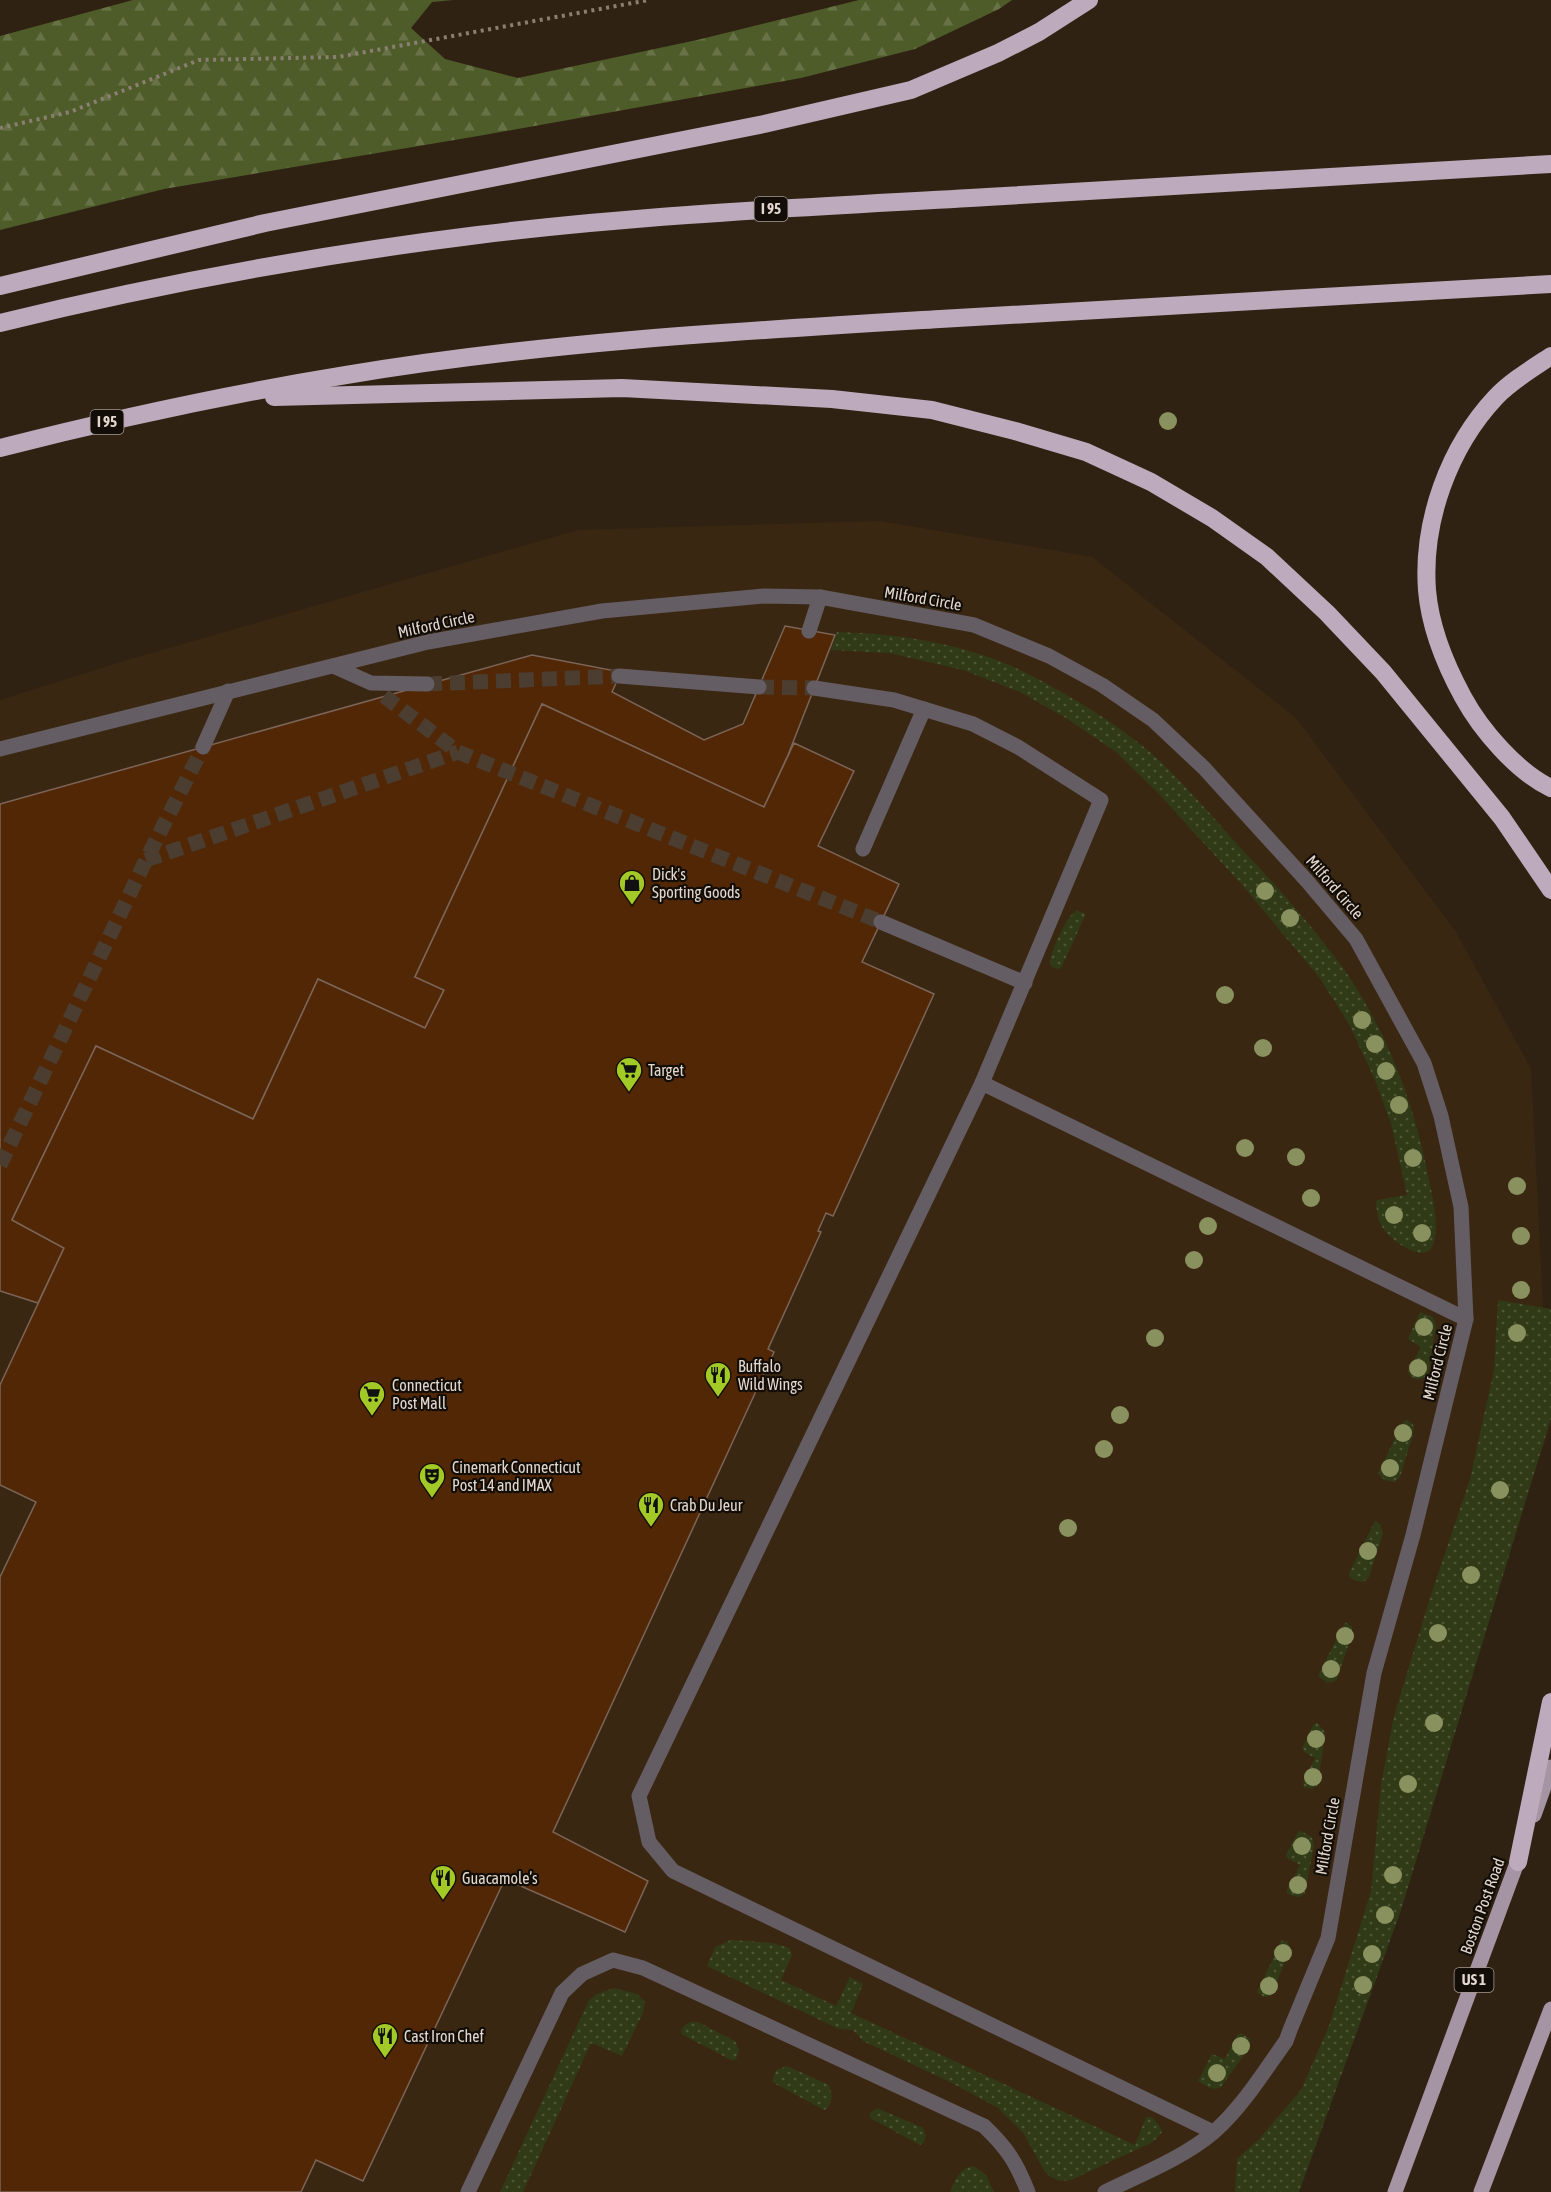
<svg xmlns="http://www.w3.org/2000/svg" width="1551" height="2192" font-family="'Asap Condensed',sans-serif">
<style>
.built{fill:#3a2712}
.grass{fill:url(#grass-dots)}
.forest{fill:url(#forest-firs)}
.building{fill:#522706;stroke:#7b6558;stroke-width:1.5}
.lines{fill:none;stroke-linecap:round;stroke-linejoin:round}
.minor-tunnel{stroke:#4b3d2f;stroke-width:15;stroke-dasharray:15 8;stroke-linecap:butt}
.path{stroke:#8b7f73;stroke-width:4;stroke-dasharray:3 4.5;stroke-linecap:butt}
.minor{stroke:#655d64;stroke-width:15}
.major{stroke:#a594a4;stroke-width:15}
.highway{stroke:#beaabd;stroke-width:18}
.tree{fill:#89915e}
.labels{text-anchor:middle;stroke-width:4.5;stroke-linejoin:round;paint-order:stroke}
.shield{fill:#130d07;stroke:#a49b92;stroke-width:1.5}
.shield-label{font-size:15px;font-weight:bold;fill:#e2d8ce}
.street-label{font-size:16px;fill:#e2d8ce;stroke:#130d07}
.poi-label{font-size:16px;fill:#e2d8ce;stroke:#130d07;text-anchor:start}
</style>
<defs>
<pattern id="grass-dots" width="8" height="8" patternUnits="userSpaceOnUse" patternTransform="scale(1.5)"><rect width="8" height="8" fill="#303a16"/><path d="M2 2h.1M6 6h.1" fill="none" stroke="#4e5637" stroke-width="1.8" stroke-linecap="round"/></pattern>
<pattern id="forest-firs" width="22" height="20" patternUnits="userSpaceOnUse" patternTransform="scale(1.5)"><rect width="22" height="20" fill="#4e5c29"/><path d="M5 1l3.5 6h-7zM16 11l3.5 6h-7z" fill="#677347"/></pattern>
</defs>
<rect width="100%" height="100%" fill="#302213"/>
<path class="built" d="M 880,521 L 1092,557 L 1296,718 L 1456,932 L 1531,1069 L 1549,1431 L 1277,2192 L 0,2192 L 0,700 L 124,661 L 578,530 Z"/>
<g class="grass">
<path d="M 837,632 C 902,634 971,644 1030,675 C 1071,696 1114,722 1150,752 C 1181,780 1210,814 1238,845 C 1273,882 1307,920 1338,961 C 1382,1021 1411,1093 1426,1166 C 1430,1186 1442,1229 1432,1247 C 1423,1264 1389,1239 1383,1228 C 1378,1220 1377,1212 1376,1203 L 1377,1200 L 1407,1195 L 1391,1124 L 1375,1080 L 1349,1024 L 1319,977 L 1242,885 L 1157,792 L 1116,752 L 1066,718 L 1020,692 L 963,670 L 889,653 L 831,650 Z"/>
<path d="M 1077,910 L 1084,913 L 1085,916 L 1062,966 L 1060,969 L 1054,968 L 1050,965 C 1048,954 1068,914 1077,910 Z"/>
<path d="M 1498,1300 L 1551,1309 L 1551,1418 L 1401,1910 L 1299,2192 L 1235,2192 L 1237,2159 L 1259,2139 L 1301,2090 L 1329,2026 L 1371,1891 L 1381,1785 L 1394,1716 L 1429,1601 L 1470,1479 L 1494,1370 Z"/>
<path d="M 1420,1312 L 1433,1317 L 1436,1325 L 1428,1376 L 1418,1380 L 1410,1376 L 1408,1371 L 1421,1347 L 1408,1339 Z"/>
<path d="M 1407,1420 L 1413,1424 L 1414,1431 L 1400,1477 L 1395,1482 C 1389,1482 1380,1479 1378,1473 L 1403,1422 Z"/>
<path d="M 1375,1521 L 1380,1524 L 1383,1533 L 1369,1577 C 1363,1585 1357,1581 1350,1578 L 1349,1573 Z"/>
<path d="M 1345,1622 L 1352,1627 L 1352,1634 L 1337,1679 L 1333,1682 L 1327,1683 L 1318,1676 Z"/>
<path d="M 1317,1723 L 1325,1732 L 1318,1785 L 1312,1789 L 1304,1787 L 1303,1783 L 1315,1758 L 1304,1752 L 1302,1748 L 1314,1724 Z"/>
<path d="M 1301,1831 L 1312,1837 L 1314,1845 L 1305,1893 L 1300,1897 L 1293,1896 L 1287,1893 L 1287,1890 L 1300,1865 L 1287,1858 L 1286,1855 L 1298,1832 Z"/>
<path d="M 731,1940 L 773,1943 L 789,1948 L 792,1955 L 781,1980 L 836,2006 L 850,1977 L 863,1984 L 851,2013 L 1135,2145 L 1146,2117 L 1152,2117 L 1159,2125 L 1162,2132 L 1153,2142 L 1071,2180 L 1060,2181 L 1049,2176 L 1043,2169 L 1024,2134 L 998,2108 L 948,2081 L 863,2041 L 853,2030 L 839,2029 L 707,1966 L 715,1947 Z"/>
<path d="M 1282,1940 L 1288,1942 L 1290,1949 L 1271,1996 L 1263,1997 L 1257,1992 Z"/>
<path d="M 614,1988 L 637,1994 L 645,2002 L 643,2013 L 622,2056 L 591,2043 L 523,2192 L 500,2192 L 589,2000 L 597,1994 Z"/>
<path d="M 691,2022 L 698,2022 L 735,2041 L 739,2050 L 736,2059 L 733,2061 L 681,2034 C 681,2027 685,2024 691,2022 Z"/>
<path d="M 1241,2033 L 1250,2039 L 1249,2048 L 1221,2087 C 1213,2092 1205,2085 1198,2081 L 1212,2054 L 1225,2059 L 1237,2035 Z"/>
<path d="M 787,2066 L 829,2085 L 832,2097 L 828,2108 L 824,2110 L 772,2082 L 776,2070 Z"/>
<path d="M 877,2108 L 923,2128 L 926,2135 L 924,2142 L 920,2145 L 870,2118 L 870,2113 Z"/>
<path d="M 974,2166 L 986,2175 L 994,2192 L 950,2192 C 956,2179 959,2168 974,2166 Z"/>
</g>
<path class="forest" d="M 133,0 L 453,0 L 432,2 L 411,28 L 445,59 L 518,78 L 697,40 L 859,0 L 1012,0 L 999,9 L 915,49 L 801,78 L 484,135 L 164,189 L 0,230 L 0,36 Z"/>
<g class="building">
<path d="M 785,626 L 835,635 L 788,755 L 764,807 L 542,704 L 415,977 L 444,990 L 425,1028 L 318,979 L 253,1119 L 96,1046 L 12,1220 L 64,1248 L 38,1303 L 0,1291 L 0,804 L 532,655 L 621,672 L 612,692 L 704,740 L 743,724 Z"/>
<path d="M 542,704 L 764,807 L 794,743 L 854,771 L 818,846 L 899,884 L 862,962 L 934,994 L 833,1216 L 826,1213 L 818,1231 L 821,1232 L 768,1349 L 774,1352 L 553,1832 L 648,1881 L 625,1932 L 505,1879 L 363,2181 L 316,2160 L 301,2192 L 0,2192 L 0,1577 L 36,1502 L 0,1485 L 0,1385 L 64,1248 L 12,1220 L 96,1046 L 253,1119 L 318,979 L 425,1028 L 444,990 L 415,977 Z"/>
</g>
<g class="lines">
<g class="minor-tunnel">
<path d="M 427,684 L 619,676"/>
<path d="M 759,687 L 814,688"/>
<path d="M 384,696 L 458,752 L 881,922"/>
<path d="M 146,860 L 458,752"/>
<path d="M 0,1165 L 146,860 L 203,747"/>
</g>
<path class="path" d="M 0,128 L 70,112 L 199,60 L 338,57 L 649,0"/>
<g class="minor">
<path d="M 809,631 L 820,597"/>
<path d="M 333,666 L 371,683 L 427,684"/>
<path d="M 619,676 L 759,687"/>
<path d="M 814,688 L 894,700 L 973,724 L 1018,747 L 1101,800 L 982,1083"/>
<path d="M 203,747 L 228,691"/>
<path d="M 0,749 L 428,642 L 602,611 L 764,596 L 820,597 L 974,625 L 1049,656 L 1102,685 L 1153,720 L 1204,768 L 1307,881 L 1356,939 L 1424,1063 L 1441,1116 L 1461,1207 L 1466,1319 L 1413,1535 L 1374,1673 L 1328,1938 L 1290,2030 L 1286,2041 C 1263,2073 1243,2106 1214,2132 C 1183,2158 1142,2174 1105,2192"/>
<path d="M 863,849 L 924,709"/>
<path d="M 881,922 L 1025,983"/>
<path d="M 1213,2132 L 673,1871 L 649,1842 L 639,1796 L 982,1083 L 1466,1319"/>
<path d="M 468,2192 L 562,1993 L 582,1974 L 613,1960 L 643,1968 L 984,2126 C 1008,2149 1016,2162 1028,2192"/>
</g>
<g class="major">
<path d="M 1534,1815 L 1551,1767"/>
<path d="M 1395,2192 L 1521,1852"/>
<path d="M 1481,2192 L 1551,2009"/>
</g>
<g class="highway">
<path d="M 0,286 L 265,223 L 764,124 L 911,90 L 998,53 L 1039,32 L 1089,0"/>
<path d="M 0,323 C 158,284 317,255 478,235 C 647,214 817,207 987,197 C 1175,186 1363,175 1551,164"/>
<path d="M 1551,356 C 1533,368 1511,381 1496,397 C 1449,447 1422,521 1427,590 C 1430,627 1445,664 1463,697 C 1481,730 1517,772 1551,788"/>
<path d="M 274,397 L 622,388 L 832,399 L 932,410 L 1015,431 L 1086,452 L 1151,482 L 1212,518 L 1267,557 L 1327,613 L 1383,672 L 1502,818 L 1551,890"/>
<path d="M 0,448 C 114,419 229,394 346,375 C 542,342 741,331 940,319 C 1143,307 1347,296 1551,284"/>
<path d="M 1518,1862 L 1551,1702"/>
</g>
</g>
<g class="tree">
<circle cx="1168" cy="421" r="9"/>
<circle cx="1265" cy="891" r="9"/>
<circle cx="1290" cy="918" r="9"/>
<circle cx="1225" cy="995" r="9"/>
<circle cx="1362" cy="1020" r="9"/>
<circle cx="1375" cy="1044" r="9"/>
<circle cx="1263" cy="1048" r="9"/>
<circle cx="1386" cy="1071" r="9"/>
<circle cx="1399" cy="1105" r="9"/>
<circle cx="1245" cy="1148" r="9"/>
<circle cx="1296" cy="1157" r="9"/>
<circle cx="1413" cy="1158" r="9"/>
<circle cx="1517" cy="1186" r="9"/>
<circle cx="1311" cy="1198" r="9"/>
<circle cx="1394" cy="1215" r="9"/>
<circle cx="1208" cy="1226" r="9"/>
<circle cx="1422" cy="1233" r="9"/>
<circle cx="1521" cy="1236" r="9"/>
<circle cx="1194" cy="1260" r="9"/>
<circle cx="1521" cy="1290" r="9"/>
<circle cx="1424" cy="1327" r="9"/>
<circle cx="1517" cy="1333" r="9"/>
<circle cx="1155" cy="1338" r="9"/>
<circle cx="1418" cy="1368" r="9"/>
<circle cx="1120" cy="1415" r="9"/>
<circle cx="1403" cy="1433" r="9"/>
<circle cx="1104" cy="1449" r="9"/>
<circle cx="1390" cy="1468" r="9"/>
<circle cx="1500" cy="1490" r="9"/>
<circle cx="1068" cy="1528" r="9"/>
<circle cx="1368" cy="1551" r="9"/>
<circle cx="1471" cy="1575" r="9"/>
<circle cx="1438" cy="1633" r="9"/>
<circle cx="1345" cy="1636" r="9"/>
<circle cx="1331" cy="1669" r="9"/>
<circle cx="1434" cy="1723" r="9"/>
<circle cx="1316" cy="1739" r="9"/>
<circle cx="1313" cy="1777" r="9"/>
<circle cx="1408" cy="1784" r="9"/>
<circle cx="1302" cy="1846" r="9"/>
<circle cx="1393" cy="1875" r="9"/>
<circle cx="1298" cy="1885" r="9"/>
<circle cx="1385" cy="1915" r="9"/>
<circle cx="1283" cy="1953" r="9"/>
<circle cx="1372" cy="1954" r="9"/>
<circle cx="1363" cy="1985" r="9"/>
<circle cx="1269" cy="1986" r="9"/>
<circle cx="1241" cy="2046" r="9"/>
<circle cx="1217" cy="2073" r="9"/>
</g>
<defs>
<g id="shop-pin" transform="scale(1.35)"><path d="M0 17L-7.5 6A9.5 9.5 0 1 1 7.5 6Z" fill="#a3c926" stroke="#130d07"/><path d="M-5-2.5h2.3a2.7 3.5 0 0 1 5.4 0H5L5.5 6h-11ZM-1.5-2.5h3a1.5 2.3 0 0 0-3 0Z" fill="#111"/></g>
<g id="supermarket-pin" transform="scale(1.35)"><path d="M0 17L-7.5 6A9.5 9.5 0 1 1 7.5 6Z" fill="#a3c926" stroke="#130d07"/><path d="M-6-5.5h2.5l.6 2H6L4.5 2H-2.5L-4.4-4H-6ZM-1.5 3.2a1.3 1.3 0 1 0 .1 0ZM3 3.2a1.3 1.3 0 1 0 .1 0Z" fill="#111"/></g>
<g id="restaurant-pin" transform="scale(1.35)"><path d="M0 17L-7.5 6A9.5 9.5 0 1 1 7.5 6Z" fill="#a3c926" stroke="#130d07"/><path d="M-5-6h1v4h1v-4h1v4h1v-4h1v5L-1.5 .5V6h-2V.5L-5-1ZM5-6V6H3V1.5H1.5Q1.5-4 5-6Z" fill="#111"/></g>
<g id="theatre-pin" transform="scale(1.35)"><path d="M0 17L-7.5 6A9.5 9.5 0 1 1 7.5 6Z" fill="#a3c926" stroke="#130d07"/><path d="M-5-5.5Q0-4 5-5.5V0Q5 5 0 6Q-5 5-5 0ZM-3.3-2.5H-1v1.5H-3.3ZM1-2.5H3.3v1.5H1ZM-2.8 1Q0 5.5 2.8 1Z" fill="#111"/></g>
</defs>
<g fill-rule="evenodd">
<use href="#shop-pin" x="632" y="883"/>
<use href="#supermarket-pin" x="629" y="1070"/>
<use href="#restaurant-pin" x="718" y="1375"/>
<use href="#supermarket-pin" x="372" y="1394"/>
<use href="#theatre-pin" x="432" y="1476"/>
<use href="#restaurant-pin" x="651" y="1505"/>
<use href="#restaurant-pin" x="443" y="1878"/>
<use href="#restaurant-pin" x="385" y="2036"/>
</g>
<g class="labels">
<g class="shield">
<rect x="754.5" y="197" width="33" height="24" rx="4.5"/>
<rect x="90.5" y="410" width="33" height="24" rx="4.5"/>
<rect x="1454.5" y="1968" width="39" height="24" rx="4.5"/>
</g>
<g class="shield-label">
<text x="771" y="214">I 95</text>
<text x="107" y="427">I 95</text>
<text x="1474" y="1985">US 1</text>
</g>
<g class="street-label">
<text transform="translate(923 598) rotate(10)" y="6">Milford Circle</text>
<text transform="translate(436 624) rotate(-12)" y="6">Milford Circle</text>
<text transform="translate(1335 887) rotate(49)" y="6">Milford Circle</text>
<text transform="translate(1437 1362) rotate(-76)" y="6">Milford Circle</text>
<text transform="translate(1327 1836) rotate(-80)" y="6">Milford Circle</text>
<text transform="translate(1482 1906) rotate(-70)" y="6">Boston Post Road</text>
</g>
<g class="poi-label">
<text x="652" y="880">Dick's<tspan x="652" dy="18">Sporting Goods</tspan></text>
<text x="648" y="1076">Target</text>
<text x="738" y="1372">Buffalo<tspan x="738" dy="18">Wild Wings</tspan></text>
<text x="392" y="1391">Connecticut<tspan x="392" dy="18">Post Mall</tspan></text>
<text x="452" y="1473">Cinemark Connecticut<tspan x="452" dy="18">Post 14 and IMAX</tspan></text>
<text x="670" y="1511">Crab Du Jeur</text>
<text x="462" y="1884">Guacamole’s</text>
<text x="404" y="2042">Cast Iron Chef</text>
</g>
</g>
</svg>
